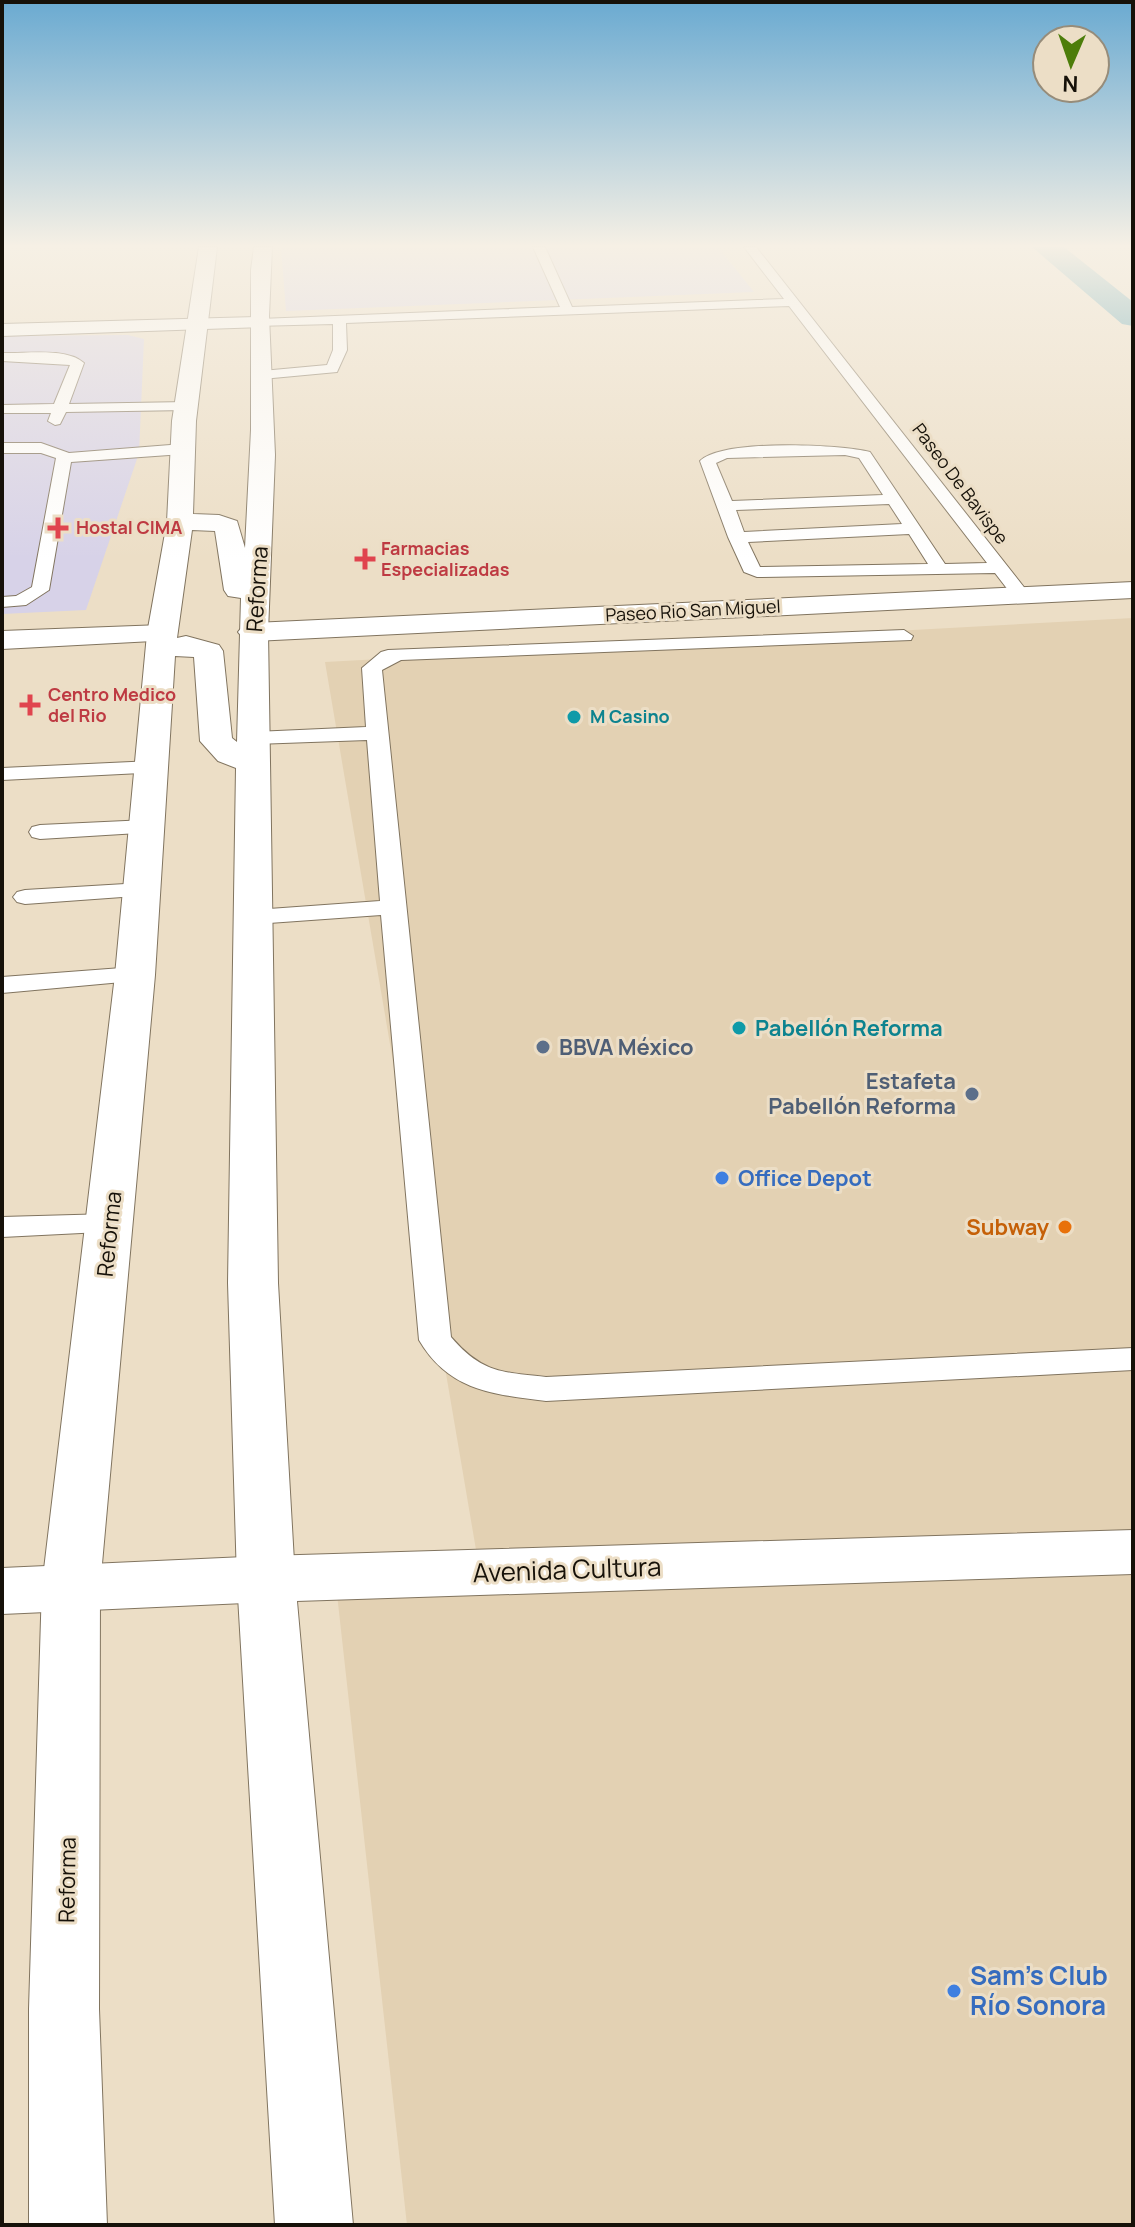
<svg xmlns="http://www.w3.org/2000/svg" width="1135" height="2227" font-family="Manrope,sans-serif">
<style>
.built{fill:#e3d1b3}
.medical{fill:#d7d2e8}
.lines{fill:none;stroke-linecap:round;stroke-linejoin:round}
.canal{fill:#4d9bae;fill-rule:evenodd}
.service-casing{stroke:#81745f;stroke-width:2}
.minor-casing{stroke:#81745f;stroke-width:2}
.tertiary-casing{stroke:#81745f;stroke-width:2}
.secondary-casing{stroke:#81745f;stroke-width:2}
.service{fill:#fff;fill-rule:evenodd}
.minor{fill:#fff;fill-rule:evenodd}
.tertiary{fill:#fff;fill-rule:evenodd}
.secondary{fill:#fff;fill-rule:evenodd}
.health-dot{fill:#e0444e;stroke:#ecdec6;stroke-width:3}
.culture-dot{fill:#0f9aa8;stroke:#ecdec6;stroke-width:3}
.service-dot{fill:#5c6f8a;stroke:#ecdec6;stroke-width:3}
.shop-dot{fill:#3f7fe0;stroke:#ecdec6;stroke-width:3}
.food-dot{fill:#e8710a;stroke:#ecdec6;stroke-width:3}
.labels{text-anchor:middle;stroke-width:6;stroke-linejoin:round;paint-order:stroke}
.far-street-label{font-size:18px;fill:#161109;stroke:#ecdec6}
.far-health-label{font-size:18px;font-weight:bold;fill:#be3a42;stroke:#ecdec6;text-anchor:start}
.far-culture-label{font-size:18px;font-weight:bold;fill:#0d838f;stroke:#ecdec6;text-anchor:start}
.street-label{font-size:22px;fill:#161109;stroke:#ecdec6}
.culture-label{font-size:22px;font-weight:bold;fill:#0d838f;stroke:#ecdec6;text-anchor:start}
.service-label{font-size:22px;font-weight:bold;fill:#4e5e75;stroke:#ecdec6;text-anchor:start}
.shop-label{font-size:22px;font-weight:bold;fill:#366cbe;stroke:#ecdec6;text-anchor:start}
.food-label{font-size:22px;font-weight:bold;fill:#c56008;stroke:#ecdec6;text-anchor:end}
.near-street-label{font-size:26px;fill:#161109;stroke:#ecdec6}
.near-shop-label{font-size:26px;font-weight:bold;fill:#366cbe;stroke:#ecdec6;text-anchor:start}
</style>
<rect width="100%" height="100%" fill="#ecdec6"/>
<path class="built" d="M 1133,618 L 1133,2225 L 407,2225 L 337,1594 L 483,1591 L 325,662 Z"/>
<g class="medical">
<path d="M 281,247 L 718,247 L 754,292 L 286,311 Z"/>
<path d="M 128,335 L 144,339 L 139,453 L 86,610 L 2,614 L 2,336 Z"/>
</g>
<g class="lines">
<path class="canal" d="M 1032,247 L 1064,247 L 1133,302 L 1133,326 L 1122,324 Z"/>
<g class="service-casing">
<g id="service">
<path d="M 533,247 L 545,247 L 572,307 L 784,299 L 744,247 L 756,247 L 1027,591 L 1030,595 L 1027,599 L 1015,599 L 995,573 L 757,577 L 744,572 L 728,537 L 700,461 C 722,439 840,444 870,452 L 945,564 L 987,563 L 789,306 L 346,323 L 347,350 L 337,372 L 262,379 L 255,375 L 262,371 L 327,365 L 333,350 L 333,324 L 255,326 L 254,323 L 260,319 L 560,307 ZM 845,455 L 859,458 L 883,495 L 732,501 L 716,463 L 727,458 ZM 889,504 L 902,524 L 744,532 L 736,510 ZM 909,534 L 928,564 L 760,567 L 748,542 Z"/>
<path d="M 2,353 C 25,354 66,347 84,363 L 69,404 L 187,402 L 194,406 L 187,410 L 66,412 L 60,424 L 55,425 L 48,421 L 51,413 L 2,413 L 2,405 L 54,404 L 70,365 L 2,361 Z"/>
<path d="M 2,443 L 41,443 L 69,453 L 183,444 L 191,449 L 183,454 L 71,462 L 49,590 L 26,605 L 2,607 L 2,597 L 16,596 L 32,587 L 56,458 L 41,453 L 2,453 Z"/>
<path d="M 904,630 L 913,636 L 911,640 L 401,660 L 382,670 L 451,1337 C 482,1373 501,1372 546,1377 L 1133,1348 L 1133,1370 L 546,1401 C 492,1394 449,1391 419,1340 L 381,915 L 255,924 L 246,922 L 243,917 L 246,912 L 255,910 L 380,901 L 367,740 L 255,744 L 245,738 L 255,732 L 366,727 L 362,668 L 381,652 L 388,650 Z"/>
<path d="M 153,761 L 161,762 L 164,767 L 161,772 L 2,780 L 2,768 Z"/>
<path d="M 147,820 L 155,822 L 158,827 L 155,832 L 40,839 L 32,837 L 29,832 L 32,827 L 40,825 Z"/>
<path d="M 142,883 L 150,885 L 154,890 L 150,895 L 25,904 L 17,902 L 13,897 L 17,892 L 25,890 Z"/>
<path d="M 135,967 L 144,970 L 148,975 L 144,980 L 2,993 L 2,977 Z"/>
<path d="M 110,1214 L 121,1217 L 125,1224 L 121,1231 L 2,1237 L 2,1217 Z"/>
</g>
</g>
<g class="minor-casing">
<g id="minor">
<path d="M 260,317 L 270,323 L 267,327 L 2,336 L 2,324 Z"/>
<path d="M 1133,582 L 1133,598 L 253,641 L 243,638 L 238,632 L 243,626 L 253,623 Z"/>
<path d="M 162,625 L 172,628 L 177,634 L 172,640 L 2,649 L 2,631 Z"/>
</g>
</g>
<g class="tertiary-casing">
<path id="tertiary" d="M 1133,1530 L 1133,1574 L 266,1602 L 2,1614 L 2,1568 L 266,1556 Z"/>
</g>
<g class="secondary-casing">
<path id="secondary" d="M 199,247 L 217,247 L 196,421 L 193,514 L 219,515 L 237,521 L 245,548 L 251,430 L 251,270 L 254,247 L 272,247 L 269,316 L 275,455 L 268,632 L 278,1283 L 295,1579 L 353,2225 L 275,2225 L 237,1579 L 228,1283 L 236,768 L 218,761 L 200,741 L 194,657 L 175,656 L 155,975 L 100,1586 L 99,2009 L 107,2225 L 29,2225 L 29,2009 L 42,1586 L 115,975 L 147,634 L 167,522 L 172,421 ZM 192,530 L 215,531 L 224,590 L 228,596 L 241,598 L 237,742 L 232,738 L 223,651 L 219,645 L 186,636 L 177,638 Z"/>
</g>
<use href="#service" class="service"/>
<use href="#minor" class="minor"/>
<use href="#tertiary" class="tertiary"/>
<use href="#secondary" class="secondary"/>
</g>
<linearGradient id="sky" x2="0" y2="1"><stop stop-color="#6aaad1"/><stop offset="0.44" stop-color="#f6f0e5"/><stop offset="1" stop-color="#f6f0e5" stop-opacity="0"/></linearGradient>
<rect width="1135" height="559" fill="url(#sky)"/>
<g class="health-dot">
<path d="M54 516h8v8h8v8h-8v8h-8v-8h-8v-8h8z"/>
<path d="M361 547h8v8h8v8h-8v8h-8v-8h-8v-8h8z"/>
<path d="M26 693h8v8h8v8h-8v8h-8v-8h-8v-8h8z"/>
</g>
<g class="culture-dot">
<circle cx="574" cy="717" r="8"/>
<circle cx="739" cy="1028" r="8"/>
</g>
<g class="service-dot">
<circle cx="543" cy="1047" r="8"/>
<circle cx="972" cy="1094" r="8"/>
</g>
<g class="shop-dot">
<circle cx="722" cy="1178" r="8"/>
<circle cx="954" cy="1991" r="8"/>
</g>
<circle class="food-dot" cx="1065" cy="1227" r="8"/>
<g class="labels">
<g class="far-street-label">
<text transform="translate(960 484) rotate(53)" y="6">Paseo De Bavispe</text>
<text transform="translate(693 611) rotate(-3)" y="6">Paseo Rio San Miguel</text>
</g>
<g class="far-health-label">
<text x="76" y="534">Hostal CIMA</text>
<text x="381" y="555">Farmacias<tspan x="381" dy="21">Especializadas</tspan></text>
<text x="48" y="701">Centro Medico<tspan x="48" dy="21">del Rio</tspan></text>
</g>
<g class="far-culture-label">
<text x="590" y="723">M Casino</text>
</g>
<g class="street-label">
<text transform="translate(257 589) rotate(-86)" y="8">Reforma</text>
<text transform="translate(109 1234) rotate(-84)" y="8">Reforma</text>
<text transform="translate(67 1880) rotate(-89)" y="8">Reforma</text>
</g>
<g class="culture-label">
<text x="755" y="1036">Pabellón Reforma</text>
</g>
<g class="service-label">
<text x="559" y="1055">BBVA México</text>
<text x="956" y="1089" text-anchor="end">Estafeta<tspan x="956" dy="25">Pabellón Reforma</tspan></text>
</g>
<g class="shop-label">
<text x="738" y="1186">Office Depot</text>
</g>
<g class="food-label">
<text x="1049" y="1235">Subway</text>
</g>
<g class="near-street-label">
<text transform="translate(567 1570) rotate(-2)" y="9">Avenida Cultura</text>
</g>
<g class="near-shop-label">
<text x="970" y="1985">Sam's Club<tspan x="970" dy="30">Río Sonora</tspan></text>
</g>
</g>
<rect width="1135" height="2227" fill="none" stroke="#161109" stroke-width="8"/>
<g transform="translate(1071 64) rotate(182)"><circle r="38" fill="#ecdec6" stroke="#968c7a" stroke-width="2"/>
<path d="M0-6L14 30L0 20L-14 30Z" fill="#4d7d0a"/>
<text y="-12" font-size="22" font-weight="bold" text-anchor="middle" fill="#161109">N</text>
</g>
</svg>
